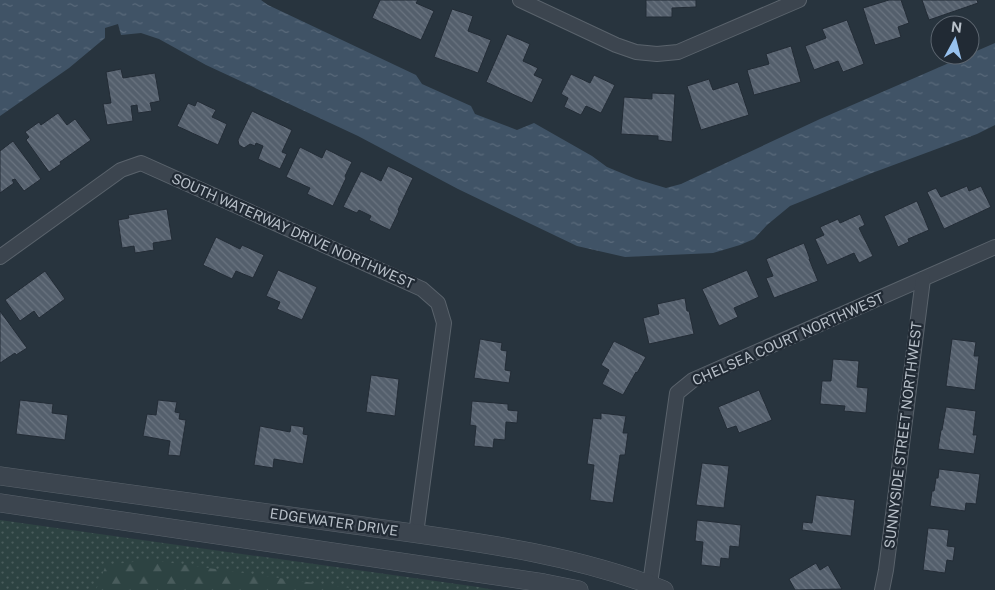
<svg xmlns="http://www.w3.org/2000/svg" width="995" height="590" font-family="'Public Sans',sans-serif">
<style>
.green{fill:url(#green-dots)}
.forest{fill:url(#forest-firs)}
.water{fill:url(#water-ripples)}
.building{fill:url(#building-back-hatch);stroke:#232c36}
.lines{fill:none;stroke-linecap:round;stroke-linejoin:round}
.minor-casing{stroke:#5a636c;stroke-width:16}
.tertiary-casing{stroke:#5a636c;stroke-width:19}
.minor{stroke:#3c454f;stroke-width:14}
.tertiary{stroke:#3c454f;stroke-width:18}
.labels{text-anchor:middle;stroke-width:4.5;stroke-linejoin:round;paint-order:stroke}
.street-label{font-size:14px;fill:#b8c0c9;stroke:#212a34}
</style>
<defs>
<pattern id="green-dots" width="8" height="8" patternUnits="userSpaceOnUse" patternTransform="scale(1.25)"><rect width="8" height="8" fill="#2d4342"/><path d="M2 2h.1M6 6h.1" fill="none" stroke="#495c5c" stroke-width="1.8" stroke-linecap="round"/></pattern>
<pattern id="forest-firs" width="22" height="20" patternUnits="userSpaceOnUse" patternTransform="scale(1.25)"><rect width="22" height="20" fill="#2d4342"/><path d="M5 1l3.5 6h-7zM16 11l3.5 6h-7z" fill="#495c5c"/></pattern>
<pattern id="water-ripples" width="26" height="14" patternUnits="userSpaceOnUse" patternTransform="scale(1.25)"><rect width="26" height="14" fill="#405366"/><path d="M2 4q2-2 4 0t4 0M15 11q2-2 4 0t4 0" fill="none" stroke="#5a6a7b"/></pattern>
<pattern id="building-back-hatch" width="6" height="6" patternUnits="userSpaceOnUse" patternTransform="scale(1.25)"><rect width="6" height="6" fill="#545f6c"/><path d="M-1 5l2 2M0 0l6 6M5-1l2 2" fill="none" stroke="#6a7480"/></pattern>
</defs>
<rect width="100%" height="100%" fill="#28343e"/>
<path class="green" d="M 0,520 L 478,587 L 494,590 L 0,590 Z"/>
<path class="forest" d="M 151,560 L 364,590 L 96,590 L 106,565 Z"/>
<path class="water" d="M 0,0 L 261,0 L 268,5 L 416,75 L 422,84 L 471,106 L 475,114 L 517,130 L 534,123 L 592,156 L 607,167 L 636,179 L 666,188 L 681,184 L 820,119 L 995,43 L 995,125 L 977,134 L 872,173 L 790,206 L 767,225 L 754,239 L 740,245 L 713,253 L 625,257 L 577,246 L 458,189 L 358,136 L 206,65 L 159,39 L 141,33 L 121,35 L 118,24 L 105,28 L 105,38 L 69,68 L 0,116 Z"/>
<g class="building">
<path d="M 380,0 L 418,0 L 416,3 L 434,11 L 421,40 L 372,18 Z"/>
<path d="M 646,0 L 696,0 L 696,7 L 672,8 L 672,17 L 646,17 Z"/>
<path d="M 889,0 L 901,0 L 909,23 L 898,27 L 901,37 L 875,45 L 863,8 Z"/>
<path d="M 922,0 L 977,0 L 978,3 L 929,20 Z"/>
<path d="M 452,9 L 473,16 L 468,31 L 491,40 L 478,73 L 434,57 Z"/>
<path d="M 847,20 L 864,64 L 843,72 L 838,61 L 814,70 L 805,46 L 826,38 L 822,29 Z"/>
<path d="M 507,34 L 530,44 L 523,61 L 538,68 L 534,75 L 543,79 L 532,103 L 486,82 Z"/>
<path d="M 791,46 L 801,82 L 754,95 L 747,70 L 769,64 L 766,54 Z"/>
<path d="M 121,69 L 123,78 L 155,73 L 160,101 L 150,103 L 152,111 L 138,113 L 137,105 L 131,106 L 133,121 L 107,125 L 103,104 L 111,103 L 106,72 Z"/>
<path d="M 571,74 L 590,83 L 594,75 L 615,85 L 601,113 L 586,106 L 581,115 L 564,107 L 568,98 L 561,94 Z"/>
<path d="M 709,79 L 713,90 L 738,82 L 749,115 L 701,130 L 687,86 Z"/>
<path d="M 652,93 L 675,94 L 672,142 L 658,140 L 658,136 L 621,134 L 624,97 L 652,99 Z"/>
<path d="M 197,101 L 216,110 L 212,117 L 227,124 L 218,145 L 177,126 L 188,103 L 195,106 Z"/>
<path d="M 252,111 L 292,130 L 282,152 L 287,154 L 280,169 L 258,159 L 263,146 L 256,143 L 255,146 L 250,144 L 244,148 L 239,145 L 238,140 Z"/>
<path d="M 58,113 L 67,125 L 75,119 L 91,140 L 60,162 L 61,164 L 49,172 L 26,140 L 29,137 L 25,132 L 39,122 L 41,125 Z"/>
<path d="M 13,141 L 41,179 L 24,191 L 15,179 L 12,180 L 14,183 L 0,193 L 0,151 Z"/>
<path d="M 300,147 L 322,158 L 326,149 L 352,162 L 345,176 L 346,178 L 333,206 L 307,194 L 310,188 L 286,177 Z"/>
<path d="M 388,166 L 413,178 L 398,210 L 399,211 L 390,230 L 369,220 L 371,216 L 359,210 L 357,213 L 343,207 L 361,171 L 381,181 Z"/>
<path d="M 967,186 L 969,191 L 981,186 L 991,207 L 944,229 L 927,192 L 936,188 L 941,197 Z"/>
<path d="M 917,201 L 929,230 L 908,239 L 909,242 L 898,247 L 884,216 Z"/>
<path d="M 167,209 L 172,240 L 153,243 L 154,250 L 135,253 L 134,246 L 122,248 L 118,220 L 129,218 L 128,215 Z"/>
<path d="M 860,214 L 865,225 L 859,228 L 873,256 L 859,263 L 854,253 L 827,265 L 815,239 L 824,235 L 820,227 L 838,219 L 840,223 Z"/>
<path d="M 216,237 L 240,249 L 242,245 L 264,255 L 253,278 L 236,271 L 232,279 L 203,265 Z"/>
<path d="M 804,243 L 810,259 L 809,259 L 818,281 L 774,298 L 766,278 L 773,276 L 766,259 Z"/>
<path d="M 278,270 L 317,287 L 302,320 L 277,309 L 280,302 L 266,296 Z"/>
<path d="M 747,270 L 759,297 L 734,308 L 738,317 L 719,326 L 702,289 Z"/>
<path d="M 45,271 L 65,299 L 39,318 L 34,311 L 20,321 L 5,300 Z"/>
<path d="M 685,298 L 687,311 L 689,311 L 694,334 L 649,344 L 643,318 L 659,314 L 657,304 Z"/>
<path d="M 0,311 L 27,348 L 16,355 L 15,353 L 0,363 Z"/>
<path d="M 480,339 L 502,343 L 501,350 L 507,351 L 505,370 L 511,371 L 509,383 L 474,378 Z"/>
<path d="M 952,339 L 976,342 L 974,356 L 979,356 L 975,390 L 946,386 Z"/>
<path d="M 614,341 L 646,357 L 637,373 L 636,372 L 623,395 L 602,384 L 609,370 L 601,365 Z"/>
<path d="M 833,359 L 859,361 L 857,387 L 868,388 L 866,413 L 844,411 L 845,406 L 820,404 L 822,381 L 831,381 Z"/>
<path d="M 371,375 L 399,379 L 395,416 L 366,412 Z"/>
<path d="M 759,390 L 772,420 L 739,433 L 736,426 L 727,429 L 718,407 Z"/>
<path d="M 20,400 L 53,404 L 52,413 L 68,415 L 65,440 L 16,434 Z"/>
<path d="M 158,400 L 177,402 L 175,412 L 180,413 L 179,419 L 186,420 L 180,456 L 168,455 L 170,441 L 143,436 L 147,414 L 156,415 Z"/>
<path d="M 472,401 L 508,404 L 508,410 L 518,411 L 517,423 L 506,422 L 505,440 L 494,439 L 493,448 L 474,446 L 476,426 L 470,425 Z"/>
<path d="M 946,407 L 976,411 L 973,435 L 977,435 L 974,454 L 938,449 L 941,430 L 942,430 Z"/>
<path d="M 601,413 L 626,416 L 623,433 L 628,433 L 625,455 L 620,455 L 613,503 L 590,500 L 594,465 L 587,464 L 593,418 L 601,419 Z"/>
<path d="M 291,425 L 304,427 L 303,434 L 308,435 L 303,464 L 274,459 L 273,468 L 254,465 L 260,426 L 290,432 Z"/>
<path d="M 702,463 L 729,466 L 724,508 L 696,505 Z"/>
<path d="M 939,469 L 980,474 L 976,504 L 966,503 L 965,511 L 930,506 L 932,491 L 934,491 L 936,478 L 938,478 Z"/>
<path d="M 816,495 L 855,500 L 851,536 L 802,530 L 803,522 L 812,523 Z"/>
<path d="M 697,520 L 741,525 L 739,547 L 730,546 L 729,559 L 721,558 L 720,567 L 701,565 L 703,542 L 695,541 Z"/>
<path d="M 928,528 L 949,530 L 947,546 L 955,547 L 953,561 L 947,560 L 945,573 L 923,570 Z"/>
<path d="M 816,563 L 820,570 L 828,565 L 842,589 L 795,590 L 789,579 Z"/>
</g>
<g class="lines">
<g class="minor-casing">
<g id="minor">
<path d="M 520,0 L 616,45 L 636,52 L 657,54 L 678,52 L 799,0"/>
<path d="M 0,257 L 121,170 L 141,163 L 422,289 L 438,303 L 444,323 L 416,534"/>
<path d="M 650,584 L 677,393 L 693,380 L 995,247"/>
<path d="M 882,590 L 886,570 L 923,279"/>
</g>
</g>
<g class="tertiary-casing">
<g id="tertiary">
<path d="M 0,476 C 118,492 237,509 355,525 C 459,540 566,551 664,590"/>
<path d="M 0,503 L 544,583 L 579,590"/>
</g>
</g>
<use href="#minor" class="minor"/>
<use href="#tertiary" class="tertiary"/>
</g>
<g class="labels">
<g class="street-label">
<text transform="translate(293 231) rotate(24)" y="5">SOUTH WATERWAY DRIVE NORTHWEST</text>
<text transform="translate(788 339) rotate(-24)" y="5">CHELSEA COURT NORTHWEST</text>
<text transform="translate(903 435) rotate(-83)" y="5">SUNNYSIDE STREET NORTHWEST</text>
<text transform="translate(334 522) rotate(8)" y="5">EDGEWATER DRIVE</text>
</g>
</g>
<g transform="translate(955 40) rotate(7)"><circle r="24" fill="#212a34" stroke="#5d6670"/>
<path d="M0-4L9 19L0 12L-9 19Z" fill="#98c2ef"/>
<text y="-8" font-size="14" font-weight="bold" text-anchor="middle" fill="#b8c0c9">N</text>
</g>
</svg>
